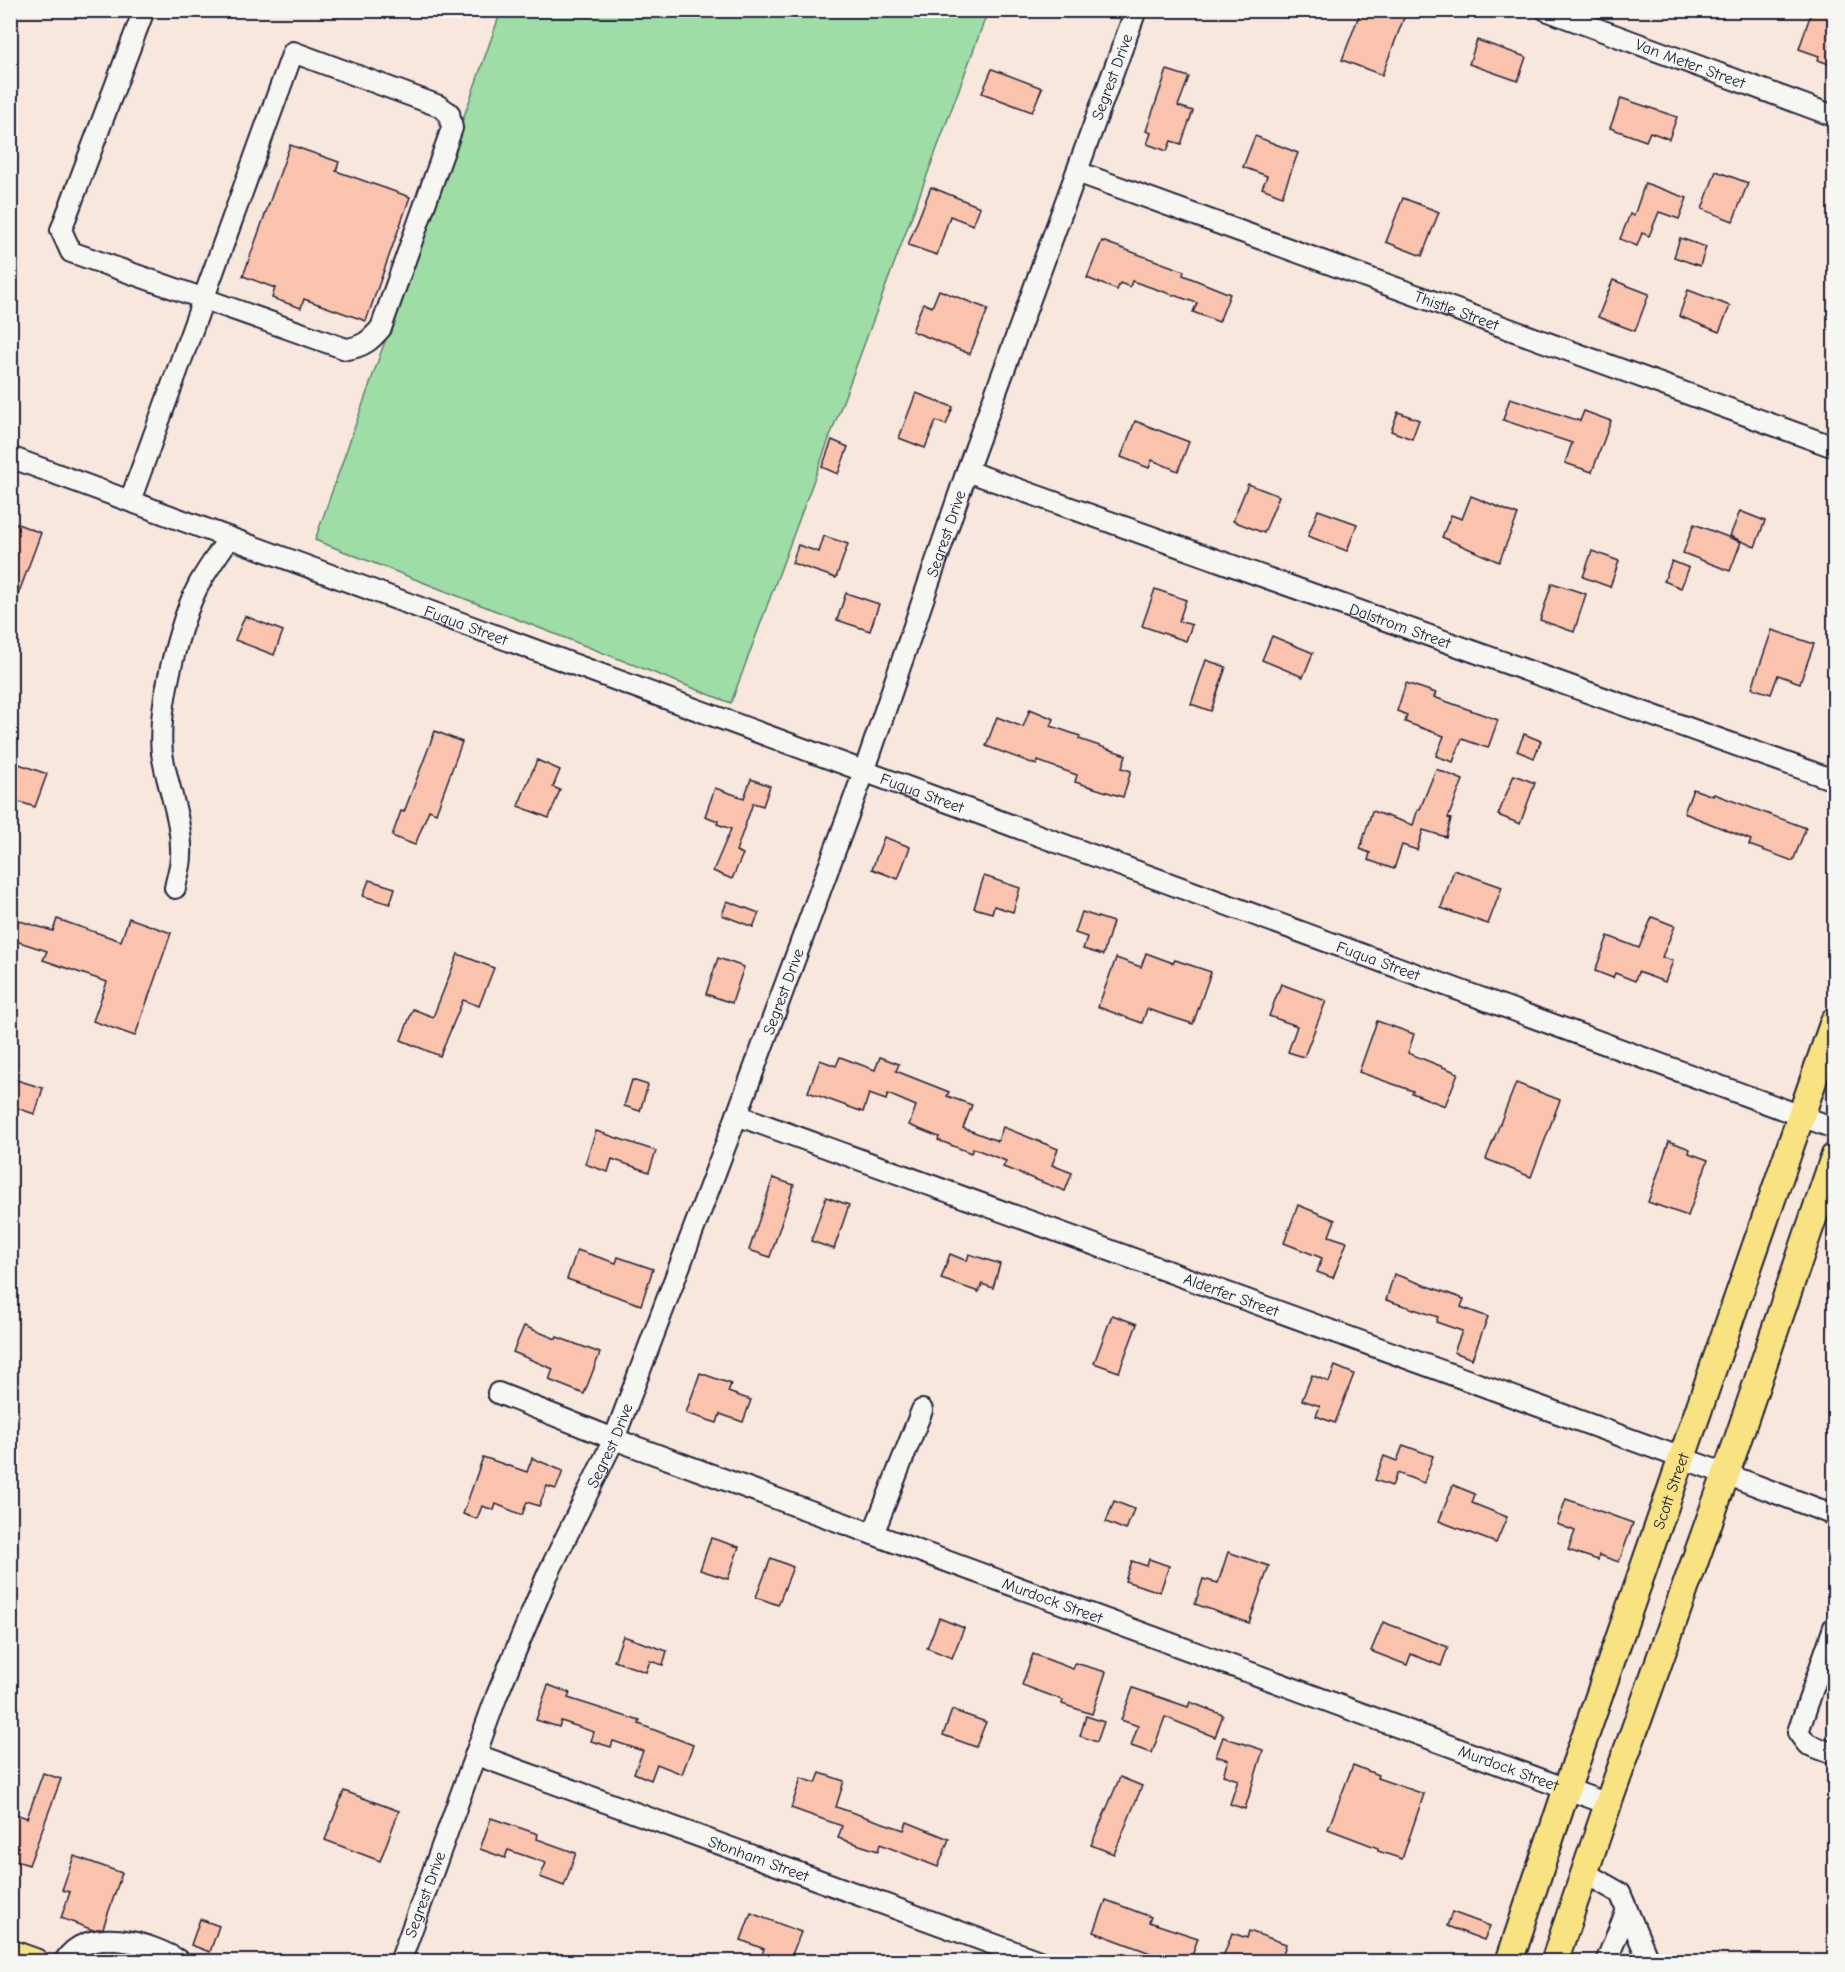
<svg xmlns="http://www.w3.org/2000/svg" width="1845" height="1972" font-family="'Comic Neue',sans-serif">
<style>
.green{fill:#9edda5;stroke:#608070;stroke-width:1.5}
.building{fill:#fac3ad;stroke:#22223b;stroke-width:1.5}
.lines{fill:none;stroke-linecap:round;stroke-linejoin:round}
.minor-casing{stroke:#22223b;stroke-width:24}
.major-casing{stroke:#22223b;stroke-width:30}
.minor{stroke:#f6f6f2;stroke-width:20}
.major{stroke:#f8e281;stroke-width:26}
.labels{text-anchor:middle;stroke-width:5;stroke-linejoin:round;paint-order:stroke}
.street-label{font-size:16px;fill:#22223b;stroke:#f6f6f2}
</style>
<rect width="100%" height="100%" fill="#f7e7dd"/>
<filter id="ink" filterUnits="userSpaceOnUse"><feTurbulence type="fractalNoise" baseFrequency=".0167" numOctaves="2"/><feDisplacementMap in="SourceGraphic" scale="12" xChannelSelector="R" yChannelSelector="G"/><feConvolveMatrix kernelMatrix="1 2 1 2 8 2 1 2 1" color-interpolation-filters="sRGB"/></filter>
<g filter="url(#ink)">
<path class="green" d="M 501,11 L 988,11 L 731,703 L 315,540 Z"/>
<g class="building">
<path d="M 1361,10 L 1407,10 L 1382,75 L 1342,60 Z"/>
<path d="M 1812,10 L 1834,10 L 1834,66 L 1818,60 L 1819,56 L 1799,49 Z"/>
<path d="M 1477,40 L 1526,57 L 1518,81 L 1469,64 Z"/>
<path d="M 992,69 L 1042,88 L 1032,112 L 982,93 Z"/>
<path d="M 1167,70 L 1189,77 L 1178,106 L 1193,111 L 1181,144 L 1171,141 L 1167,151 L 1147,144 L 1151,133 L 1146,131 Z"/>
<path d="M 1621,98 L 1677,117 L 1669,139 L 1650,132 L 1646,141 L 1610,128 Z"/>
<path d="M 1255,136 L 1298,153 L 1282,196 L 1262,188 L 1267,176 L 1243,167 Z"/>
<path d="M 290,145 L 339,162 L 336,171 L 410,197 L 366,321 L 304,299 L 301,308 L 272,298 L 275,288 L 243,276 Z"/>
<path d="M 1716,171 L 1748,183 L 1733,221 L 1702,209 Z"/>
<path d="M 1645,183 L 1687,198 L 1679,219 L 1659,212 L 1649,236 L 1642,233 L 1637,246 L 1620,239 L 1630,214 L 1634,216 Z"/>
<path d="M 931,187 L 980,207 L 973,225 L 950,216 L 937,255 L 908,245 Z"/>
<path d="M 1403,198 L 1439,212 L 1422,256 L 1386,242 Z"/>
<path d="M 1680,238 L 1706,247 L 1700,266 L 1674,257 Z"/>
<path d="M 1102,241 L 1184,271 L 1183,275 L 1230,294 L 1219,322 L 1193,312 L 1197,303 L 1132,281 L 1130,287 L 1120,283 L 1117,290 L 1087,278 Z"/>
<path d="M 1613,280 L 1649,294 L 1635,331 L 1598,317 Z"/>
<path d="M 939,290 L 988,309 L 970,354 L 912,331 L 923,303 L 932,307 Z"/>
<path d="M 1688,290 L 1730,306 L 1719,332 L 1679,316 Z"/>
<path d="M 916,393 L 953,407 L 946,425 L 936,421 L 925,448 L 899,438 Z"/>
<path d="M 1510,398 L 1580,421 L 1584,411 L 1611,421 L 1592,472 L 1565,463 L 1572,443 L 1503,420 Z"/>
<path d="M 1398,412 L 1419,420 L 1412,439 L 1391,431 Z"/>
<path d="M 1135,421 L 1189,442 L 1178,471 L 1152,460 L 1149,468 L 1121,457 Z"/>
<path d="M 832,440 L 848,447 L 838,474 L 822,467 Z"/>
<path d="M 1248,484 L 1279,496 L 1264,533 L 1233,521 Z"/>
<path d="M 1471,496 L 1518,515 L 1499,562 L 1442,537 L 1451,515 L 1462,519 Z"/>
<path d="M 1318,510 L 1357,524 L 1347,551 L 1308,536 Z"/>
<path d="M 1740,511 L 1765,521 L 1755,547 L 1730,536 Z"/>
<path d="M 10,521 L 41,533 L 12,611 L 10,611 Z"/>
<path d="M 1694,524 L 1741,542 L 1730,571 L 1683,553 Z"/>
<path d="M 824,536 L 848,544 L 836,578 L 792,563 L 798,545 L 819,552 Z"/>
<path d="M 1592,551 L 1619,561 L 1610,587 L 1583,577 Z"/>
<path d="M 1672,561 L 1689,568 L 1681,588 L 1664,581 Z"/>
<path d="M 1552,583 L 1586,594 L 1574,632 L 1540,620 Z"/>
<path d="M 1155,589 L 1186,600 L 1179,621 L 1192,625 L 1186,641 L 1142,626 Z"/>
<path d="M 846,593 L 879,604 L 870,631 L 837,620 Z"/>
<path d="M 245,616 L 283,631 L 274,655 L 235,640 Z"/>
<path d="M 1772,630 L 1814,644 L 1800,683 L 1778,675 L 1771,694 L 1752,688 Z"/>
<path d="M 1272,636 L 1313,653 L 1303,677 L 1262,660 Z"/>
<path d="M 1206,660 L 1226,667 L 1211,711 L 1191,704 Z"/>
<path d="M 1406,683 L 1436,693 L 1434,697 L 1498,720 L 1488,748 L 1462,739 L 1453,762 L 1436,756 L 1444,736 L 1405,722 L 1407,715 L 1397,711 Z"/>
<path d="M 1030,709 L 1054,719 L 1051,726 L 1080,736 L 1079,739 L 1126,755 L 1122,768 L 1131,771 L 1123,797 L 1075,782 L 1077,775 L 1038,761 L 1037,765 L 986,746 L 997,717 L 1023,727 Z"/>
<path d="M 435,731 L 462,742 L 436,813 L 429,810 L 415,845 L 392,836 L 401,811 L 404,812 Z"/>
<path d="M 1524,734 L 1541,741 L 1534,758 L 1517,751 Z"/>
<path d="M 537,760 L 560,770 L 553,787 L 560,790 L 549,818 L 518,806 Z"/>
<path d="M 19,764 L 47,774 L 35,807 L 10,799 L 10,788 Z"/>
<path d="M 1436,769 L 1463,780 L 1448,818 L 1451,819 L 1446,837 L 1423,830 L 1417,850 L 1402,845 L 1394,869 L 1368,860 L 1370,853 L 1360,849 L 1372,811 L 1413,825 L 1418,809 L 1420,809 Z"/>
<path d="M 1514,775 L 1535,783 L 1520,824 L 1498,815 Z"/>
<path d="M 751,779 L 770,786 L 763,806 L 753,803 L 736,851 L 743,854 L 732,879 L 713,871 L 731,829 L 717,824 L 718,821 L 705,816 L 715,788 L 744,798 Z"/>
<path d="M 1693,789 L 1713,796 L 1714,794 L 1806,828 L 1793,861 L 1749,845 L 1751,840 L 1684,813 Z"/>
<path d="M 884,837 L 910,847 L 898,879 L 872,869 Z"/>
<path d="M 1454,870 L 1502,887 L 1488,924 L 1441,908 Z"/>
<path d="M 984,876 L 1020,888 L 1013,912 L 994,906 L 992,913 L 974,908 Z"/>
<path d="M 369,880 L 395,888 L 390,904 L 363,896 Z"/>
<path d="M 727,901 L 759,913 L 753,927 L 722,915 Z"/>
<path d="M 1082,912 L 1113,922 L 1103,955 L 1083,949 L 1087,937 L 1075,933 Z"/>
<path d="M 1652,917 L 1675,926 L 1662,957 L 1673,961 L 1665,982 L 1638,972 L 1635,981 L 1615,973 L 1613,978 L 1595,971 L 1608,936 L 1639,948 Z"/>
<path d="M 10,918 L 53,931 L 57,919 L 121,941 L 129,918 L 171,933 L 135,1036 L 93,1021 L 107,982 L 43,960 L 47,951 L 10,939 Z"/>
<path d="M 1146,953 L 1173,963 L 1175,960 L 1211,972 L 1193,1024 L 1147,1009 L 1142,1023 L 1098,1007 L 1116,958 L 1141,967 Z"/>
<path d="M 458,954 L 494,968 L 479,1006 L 463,1000 L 440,1056 L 401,1040 L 413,1009 L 433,1017 Z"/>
<path d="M 718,958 L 744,967 L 732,1003 L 706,994 Z"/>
<path d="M 1281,984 L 1326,1001 L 1304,1057 L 1288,1052 L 1297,1026 L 1269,1016 Z"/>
<path d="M 1377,1021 L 1414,1034 L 1408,1053 L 1458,1073 L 1445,1106 L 1412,1093 L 1413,1091 L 1359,1072 Z"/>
<path d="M 840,1057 L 875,1070 L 880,1057 L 899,1064 L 896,1071 L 949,1092 L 947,1096 L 972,1105 L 963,1128 L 998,1141 L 1003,1127 L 1058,1149 L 1052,1165 L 1072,1173 L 1065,1191 L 1003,1167 L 1006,1161 L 973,1148 L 971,1153 L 938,1140 L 939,1137 L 909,1125 L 916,1106 L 888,1094 L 886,1100 L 869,1094 L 863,1112 L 808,1092 L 820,1060 L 836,1066 Z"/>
<path d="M 10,1078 L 43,1088 L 35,1114 L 10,1106 Z"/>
<path d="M 632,1080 L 648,1085 L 640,1111 L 624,1106 Z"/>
<path d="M 1516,1083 L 1560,1100 L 1531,1177 L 1486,1159 Z"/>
<path d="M 596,1131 L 656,1151 L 649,1172 L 612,1159 L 608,1172 L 585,1164 Z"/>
<path d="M 1669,1141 L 1690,1149 L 1689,1153 L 1708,1160 L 1688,1216 L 1648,1202 Z"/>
<path d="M 773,1178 L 794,1185 L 770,1257 L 749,1250 Z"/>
<path d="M 826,1197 L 849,1205 L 834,1249 L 811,1241 Z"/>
<path d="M 1298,1205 L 1335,1220 L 1329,1236 L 1347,1242 L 1333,1278 L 1317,1272 L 1322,1258 L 1284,1243 Z"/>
<path d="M 577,1250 L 616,1263 L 618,1257 L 653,1269 L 641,1305 L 567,1279 Z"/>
<path d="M 950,1254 L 967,1261 L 969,1254 L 1000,1264 L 993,1288 L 982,1284 L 979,1292 L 941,1279 Z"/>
<path d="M 1394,1274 L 1464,1299 L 1461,1307 L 1488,1317 L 1472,1359 L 1454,1352 L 1462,1331 L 1436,1322 L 1438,1317 L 1386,1300 Z"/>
<path d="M 1112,1315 L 1137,1324 L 1119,1372 L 1094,1363 Z"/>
<path d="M 524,1326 L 556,1339 L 557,1337 L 600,1353 L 584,1394 L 549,1380 L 553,1369 L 513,1352 Z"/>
<path d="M 1335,1366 L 1354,1374 L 1335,1423 L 1316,1416 L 1320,1406 L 1302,1400 L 1312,1375 L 1329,1382 Z"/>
<path d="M 700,1373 L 731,1384 L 728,1392 L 751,1400 L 743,1422 L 720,1414 L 717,1423 L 686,1413 Z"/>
<path d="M 1403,1445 L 1433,1456 L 1424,1483 L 1397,1473 L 1392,1486 L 1375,1480 L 1384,1456 L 1397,1461 Z"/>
<path d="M 483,1457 L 527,1472 L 532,1458 L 563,1471 L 556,1489 L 547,1486 L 539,1506 L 527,1502 L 522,1515 L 496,1504 L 494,1510 L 482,1506 L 477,1519 L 463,1514 Z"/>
<path d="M 1453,1485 L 1475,1494 L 1472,1503 L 1507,1517 L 1496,1543 L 1439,1521 Z"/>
<path d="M 1566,1499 L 1633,1523 L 1619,1562 L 1599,1555 L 1598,1560 L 1568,1550 L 1575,1531 L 1557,1524 Z"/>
<path d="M 1114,1501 L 1134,1509 L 1126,1530 L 1106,1522 Z"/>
<path d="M 711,1538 L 739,1547 L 728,1579 L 700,1570 Z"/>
<path d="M 1228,1552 L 1269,1566 L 1249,1623 L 1195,1604 L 1203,1579 L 1218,1583 Z"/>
<path d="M 771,1558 L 793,1567 L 778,1605 L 756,1597 Z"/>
<path d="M 1149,1559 L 1169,1566 L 1160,1592 L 1125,1581 L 1132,1561 L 1147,1566 Z"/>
<path d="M 939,1618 L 964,1628 L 952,1658 L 927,1648 Z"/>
<path d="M 1383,1622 L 1448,1647 L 1441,1666 L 1411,1654 L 1407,1665 L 1371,1651 Z"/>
<path d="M 623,1636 L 667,1651 L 663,1665 L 650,1661 L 646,1672 L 614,1661 Z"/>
<path d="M 1033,1654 L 1073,1669 L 1075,1663 L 1106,1672 L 1092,1714 L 1062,1704 L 1063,1700 L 1022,1685 Z"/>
<path d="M 548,1685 L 570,1693 L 568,1698 L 640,1721 L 639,1724 L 693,1745 L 682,1774 L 657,1764 L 651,1780 L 634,1773 L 643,1751 L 613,1741 L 611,1747 L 591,1741 L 594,1732 L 561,1721 L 559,1727 L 536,1720 Z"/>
<path d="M 1133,1688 L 1188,1707 L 1190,1702 L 1223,1715 L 1215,1737 L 1165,1717 L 1152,1753 L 1131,1746 L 1138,1726 L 1121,1720 Z"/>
<path d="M 952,1710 L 986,1722 L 976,1747 L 943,1735 Z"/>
<path d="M 1086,1716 L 1104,1722 L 1097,1742 L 1080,1736 Z"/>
<path d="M 1223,1737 L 1263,1750 L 1245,1809 L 1230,1804 L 1238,1780 L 1223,1775 L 1228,1760 L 1216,1756 Z"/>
<path d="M 1353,1765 L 1378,1775 L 1377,1778 L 1424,1794 L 1402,1859 L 1378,1851 L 1378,1848 L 1328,1829 Z"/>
<path d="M 43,1773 L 61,1779 L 29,1865 L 10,1859 L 10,1812 L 27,1818 Z"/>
<path d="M 820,1773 L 844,1781 L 836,1807 L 904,1830 L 907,1822 L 949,1839 L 938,1867 L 880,1844 L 878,1851 L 838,1838 L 842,1826 L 791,1808 L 801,1778 L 816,1783 Z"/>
<path d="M 1120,1777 L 1142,1786 L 1114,1854 L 1091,1845 Z"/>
<path d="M 344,1791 L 399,1811 L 380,1861 L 325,1840 Z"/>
<path d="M 491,1818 L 538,1834 L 537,1839 L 576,1853 L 564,1886 L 540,1877 L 546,1863 L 508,1850 L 505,1858 L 480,1849 Z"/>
<path d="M 74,1856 L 122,1873 L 103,1928 L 93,1930 L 61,1918 L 70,1892 L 62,1890 Z"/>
<path d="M 1106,1900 L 1151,1917 L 1149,1922 L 1198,1938 L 1190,1962 L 1166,1962 L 1152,1957 L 1153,1954 L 1094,1932 Z"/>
<path d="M 1452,1912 L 1490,1926 L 1484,1940 L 1447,1926 Z"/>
<path d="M 751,1913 L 801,1932 L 789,1962 L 759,1962 L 764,1949 L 741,1940 Z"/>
<path d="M 200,1919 L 219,1926 L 210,1952 L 191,1945 Z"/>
<path d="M 1249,1931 L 1286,1944 L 1281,1962 L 1235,1962 L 1223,1957 L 1232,1933 L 1247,1938 Z"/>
</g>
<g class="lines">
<g class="minor-casing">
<g id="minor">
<path id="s1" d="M 1546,10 L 1834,116"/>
<path id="s2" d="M 1077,172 L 1834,447"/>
<path id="s3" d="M 10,457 L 1834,1128"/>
<path id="s4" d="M 967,471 L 1834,780"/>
<path d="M 130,501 L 293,52 L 439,106 L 449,113 L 452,128 L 381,328 C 371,340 363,347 346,349 L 71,252 L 61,230 L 144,10"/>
<path d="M 175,888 C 177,877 181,866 181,856 C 183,821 167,787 162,753 C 157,709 179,623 199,584 C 208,568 219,553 229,538"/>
<path id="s5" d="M 737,1115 L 1726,1474 L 1834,1515"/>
<path id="s6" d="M 498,1393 L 614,1439 L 1608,1804"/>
<path d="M 873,1534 L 922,1410"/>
<path d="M 1834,1627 L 1798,1732 L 1807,1744 L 1834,1754"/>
<path id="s7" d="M 477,1755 L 1042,1962"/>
<path d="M 1585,1873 L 1620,1893 L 1649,1962"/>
<path d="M 64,1962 C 86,1924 151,1942 181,1962"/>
<path id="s8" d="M 400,1962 L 497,1695 L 547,1576 L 614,1439 L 737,1115 L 864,772 L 967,471 L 1136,10"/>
<path d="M 1606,1962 L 1627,1910"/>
</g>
</g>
<g class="major-casing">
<g id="major">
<path d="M 10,1953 L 35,1962"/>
<path id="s9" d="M 1509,1962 L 1567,1788 L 1834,1021"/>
<path d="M 1554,1962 L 1608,1804 L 1726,1474 L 1834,1157"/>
</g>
</g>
<use href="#minor" class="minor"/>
<use href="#major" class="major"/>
</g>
</g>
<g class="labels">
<g class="street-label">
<text dy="6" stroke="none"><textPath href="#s1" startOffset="154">Van Meter Street</textPath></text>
<text dy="6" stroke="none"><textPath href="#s8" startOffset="2016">Segrest Drive</textPath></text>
<text dy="6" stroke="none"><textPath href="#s2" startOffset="404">Thistle Street</textPath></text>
<text dy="6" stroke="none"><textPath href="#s8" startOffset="1530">Segrest Drive</textPath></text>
<text dy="6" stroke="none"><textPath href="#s3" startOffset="486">Fuqua Street</textPath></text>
<text dy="6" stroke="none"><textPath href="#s4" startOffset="460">Dalstrom Street</textPath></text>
<text dy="6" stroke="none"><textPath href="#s3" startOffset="972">Fuqua Street</textPath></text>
<text dy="6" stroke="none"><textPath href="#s3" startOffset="1458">Fuqua Street</textPath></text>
<text dy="6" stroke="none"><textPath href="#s8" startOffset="1044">Segrest Drive</textPath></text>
<text dy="6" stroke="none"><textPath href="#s5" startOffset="526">Alderfer Street</textPath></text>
<text dy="6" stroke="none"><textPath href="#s8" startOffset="558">Segrest Drive</textPath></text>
<text dy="6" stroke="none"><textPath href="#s9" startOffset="498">Scott Street</textPath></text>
<text dy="6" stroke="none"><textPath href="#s6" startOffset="592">Murdock Street</textPath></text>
<text dy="6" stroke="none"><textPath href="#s6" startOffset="1078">Murdock Street</textPath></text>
<text dy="6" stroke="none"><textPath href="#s7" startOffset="300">Stonham Street</textPath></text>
<text dy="6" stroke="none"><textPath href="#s8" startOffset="72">Segrest Drive</textPath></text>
</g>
</g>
<rect width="1845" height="1972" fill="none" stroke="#f6f6f2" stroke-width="36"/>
<rect x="18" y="18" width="1809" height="1936" fill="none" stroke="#22223b" stroke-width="2" filter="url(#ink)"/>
</svg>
